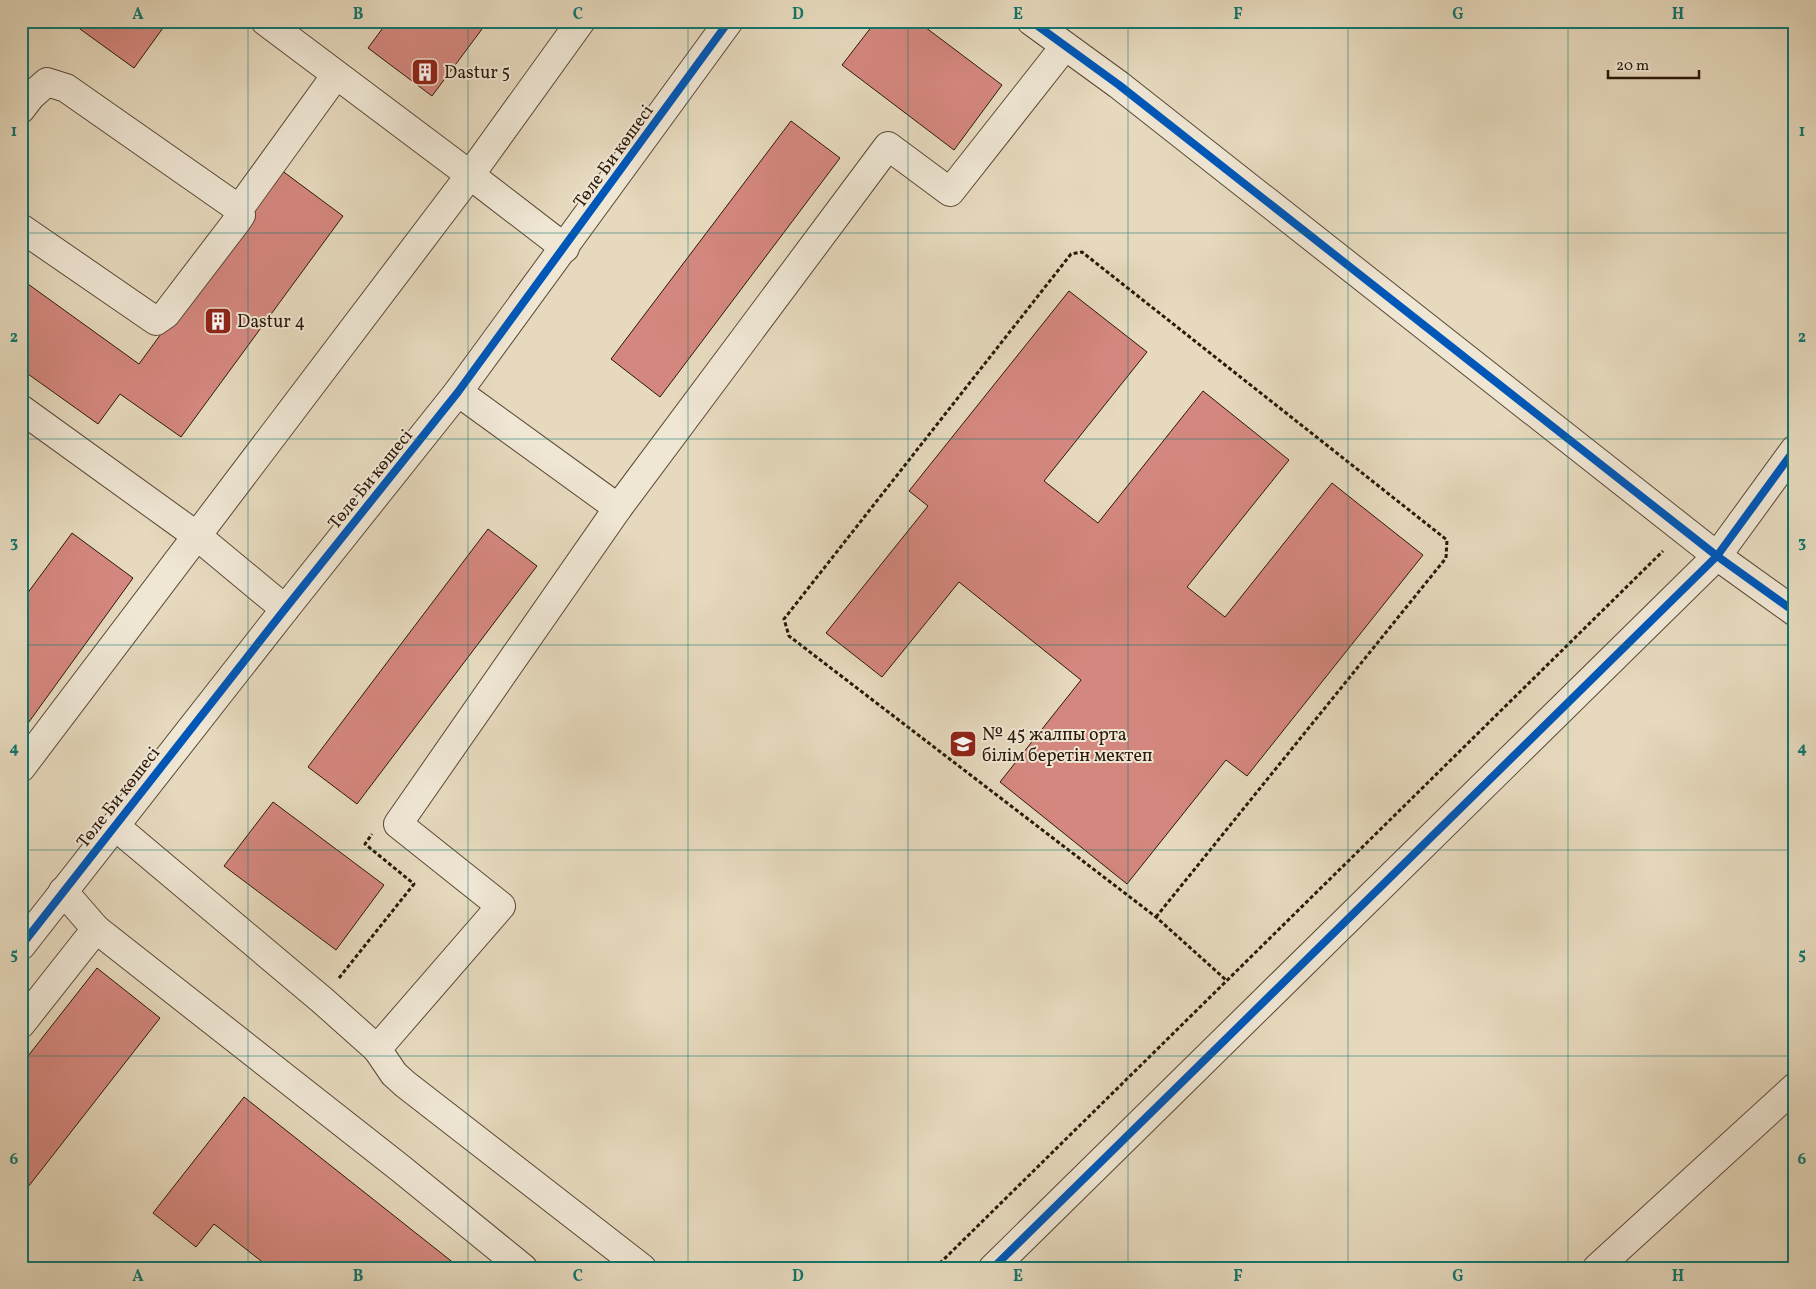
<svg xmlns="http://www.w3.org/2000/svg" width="1816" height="1289" font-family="Vollkorn,serif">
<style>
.building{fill:#d4877e;stroke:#2c1809}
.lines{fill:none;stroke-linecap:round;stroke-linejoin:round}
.minor-casing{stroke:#5a4836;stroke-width:30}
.path{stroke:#2c1809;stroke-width:3;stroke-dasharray:4 2.5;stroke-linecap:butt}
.minor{stroke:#efe6d4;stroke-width:28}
.cycleway-casing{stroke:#efe6d4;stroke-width:11}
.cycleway{stroke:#0057b8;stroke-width:8}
.grid{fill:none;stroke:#0f766e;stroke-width:1;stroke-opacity:0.55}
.labels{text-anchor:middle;stroke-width:4;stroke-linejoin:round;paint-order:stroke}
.poi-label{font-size:18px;fill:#2c1809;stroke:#efe6d4;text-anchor:start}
.street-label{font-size:18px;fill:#2c1809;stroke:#efe6d4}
.neatline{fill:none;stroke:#0f766e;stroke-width:2}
.grid-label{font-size:16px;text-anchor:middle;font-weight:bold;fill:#0f766e}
</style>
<rect width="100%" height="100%" fill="#e6d9bd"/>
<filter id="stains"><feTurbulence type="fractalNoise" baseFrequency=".004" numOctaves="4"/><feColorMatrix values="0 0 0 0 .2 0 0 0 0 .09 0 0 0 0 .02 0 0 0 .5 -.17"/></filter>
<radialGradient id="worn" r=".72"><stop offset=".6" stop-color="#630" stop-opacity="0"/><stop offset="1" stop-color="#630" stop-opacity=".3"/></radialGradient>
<g class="building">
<path d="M 69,21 L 168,21 L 134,68 Z"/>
<path d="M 388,21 L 488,21 L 432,96 L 368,48 Z"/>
<path d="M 876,21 L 917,21 L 1002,85 L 954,150 L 842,65 Z"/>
<path d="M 791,121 L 840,158 L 660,397 L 611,359 Z"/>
<path d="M 281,170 L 343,216 L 181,437 L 120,394 L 98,424 L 21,369 L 21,279 L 139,364 Z"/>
<path d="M 1069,291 L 1147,352 L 1044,481 L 1098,523 L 1203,391 L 1289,460 L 1187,587 L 1225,617 L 1332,483 L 1423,555 L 1247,776 L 1226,760 L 1127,884 L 1000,782 L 1081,680 L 959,582 L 882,677 L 826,633 L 928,506 L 909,491 Z"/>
<path d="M 488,529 L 537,566 L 357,804 L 308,767 Z"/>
<path d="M 72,533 L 133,578 L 21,733 L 21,602 Z"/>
<path d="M 273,802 L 384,885 L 336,950 L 224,866 Z"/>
<path d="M 97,968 L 160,1018 L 21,1196 L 21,1065 Z"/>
<path d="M 244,1097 L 460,1268 L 270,1268 L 214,1224 L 196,1247 L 153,1213 Z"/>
</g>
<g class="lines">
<g class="minor-casing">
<g id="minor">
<path d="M 265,21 L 470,175 L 581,21"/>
<path d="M 1031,21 L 1119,85 L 1717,556 L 1795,612"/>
<path d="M 21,109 L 31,96 L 47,82 L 66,88 L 239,209"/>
<path d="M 21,228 L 156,321 L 166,314 L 237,221 L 241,215 L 239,209 L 336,75"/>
<path d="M 458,392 L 618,508"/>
<path d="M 21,409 L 197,536 L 285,609"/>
<path d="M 21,768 L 470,175 L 565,248"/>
<path d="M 115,826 L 322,1000 L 377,1049 L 501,906 L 398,824 L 618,508 L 888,146 L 950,192 L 1065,46"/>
<path d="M 63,891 L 96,929 L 400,1168 L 523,1268"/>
<path d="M 21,946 L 285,609 L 458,392 L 729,21"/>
<path d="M 21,1024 L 96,929"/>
<path d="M 377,1049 L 394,1074 L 405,1084 L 642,1268"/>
<path d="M 993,1268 L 1717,556 L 1795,449"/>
<path d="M 1597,1268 L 1795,1087"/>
</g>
</g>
<g class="path">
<path d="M 1156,917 L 1446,558 L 1447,540 L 1082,252 L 1071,254 L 784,619 L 789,636 L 1156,917 L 1226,980"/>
<path d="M 339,978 L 414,884 L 365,844 L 372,834"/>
<path d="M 935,1268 L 1663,551"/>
</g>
<use href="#minor" class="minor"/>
<g class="cycleway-casing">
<g id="cycleway">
<path d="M 1031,21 L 1119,85 L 1717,556 L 1795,612"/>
<path d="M 21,946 L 285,609 L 458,392 L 729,21"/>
<path d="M 993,1268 L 1717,556 L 1795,449"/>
</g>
</g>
<use href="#cycleway" class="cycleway"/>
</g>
<path class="grid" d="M 248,21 L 248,1268M 468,21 L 468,1268M 688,21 L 688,1268M 908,21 L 908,1268M 1128,21 L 1128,1268M 1348,21 L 1348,1268M 1568,21 L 1568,1268M 21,233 L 1795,233M 21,439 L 1795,439M 21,645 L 1795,645M 21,850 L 1795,850M 21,1056 L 1795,1056"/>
<defs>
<g id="building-square" transform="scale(1.4375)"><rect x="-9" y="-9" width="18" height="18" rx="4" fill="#8f2418" stroke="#efe6d4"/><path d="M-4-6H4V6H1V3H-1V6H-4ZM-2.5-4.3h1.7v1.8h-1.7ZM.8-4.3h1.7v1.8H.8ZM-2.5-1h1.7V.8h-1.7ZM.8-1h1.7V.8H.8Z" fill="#fff"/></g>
<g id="school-square" transform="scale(1.4375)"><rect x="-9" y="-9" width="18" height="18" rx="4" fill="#8f2418" stroke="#efe6d4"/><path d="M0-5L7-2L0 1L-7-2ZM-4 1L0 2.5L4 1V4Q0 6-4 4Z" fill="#fff"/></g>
</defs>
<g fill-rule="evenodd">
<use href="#building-square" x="425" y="72"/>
<use href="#building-square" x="218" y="321"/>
<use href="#school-square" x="963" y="744"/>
</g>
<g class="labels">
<g class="poi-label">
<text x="444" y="78">Dastur 5</text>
<text x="237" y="327">Dastur 4</text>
<text x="982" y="740">№ 45 жалпы орта<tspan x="982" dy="21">білім беретін мектеп</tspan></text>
</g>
<g class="street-label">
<text transform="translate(613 156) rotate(-54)" y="6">Төле Би көшесі</text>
<text transform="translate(370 479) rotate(-51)" y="6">Төле Би көшесі</text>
<text transform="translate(118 797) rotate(-52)" y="6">Төле Би көшесі</text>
</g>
</g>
<rect width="1816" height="1289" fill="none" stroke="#e6d9bd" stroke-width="55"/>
<path d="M1608 70v8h91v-8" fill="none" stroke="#2c1809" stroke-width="2.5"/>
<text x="1616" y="70" font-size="15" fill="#2c1809" stroke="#efe6d4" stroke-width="4" paint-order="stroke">20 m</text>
<rect x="28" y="28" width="1760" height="1234" class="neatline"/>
<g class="grid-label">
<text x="138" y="19">A</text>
<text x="358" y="19">B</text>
<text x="578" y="19">C</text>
<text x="798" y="19">D</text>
<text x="1018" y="19">E</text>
<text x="1238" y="19">F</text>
<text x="1458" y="19">G</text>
<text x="1678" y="19">H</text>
<text x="14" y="136">1</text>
<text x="1802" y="136">1</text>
<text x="14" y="342">2</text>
<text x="1802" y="342">2</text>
<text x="14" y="547">3</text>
<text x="1802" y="547">3</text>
<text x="14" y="753">4</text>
<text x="1802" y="753">4</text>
<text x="14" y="959">5</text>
<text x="1802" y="959">5</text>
<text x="14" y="1164">6</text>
<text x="1802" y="1164">6</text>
<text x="138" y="1281">A</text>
<text x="358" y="1281">B</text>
<text x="578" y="1281">C</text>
<text x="798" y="1281">D</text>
<text x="1018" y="1281">E</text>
<text x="1238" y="1281">F</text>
<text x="1458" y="1281">G</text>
<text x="1678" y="1281">H</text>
</g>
<rect width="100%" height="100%" filter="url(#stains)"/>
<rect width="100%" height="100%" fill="url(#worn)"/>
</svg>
